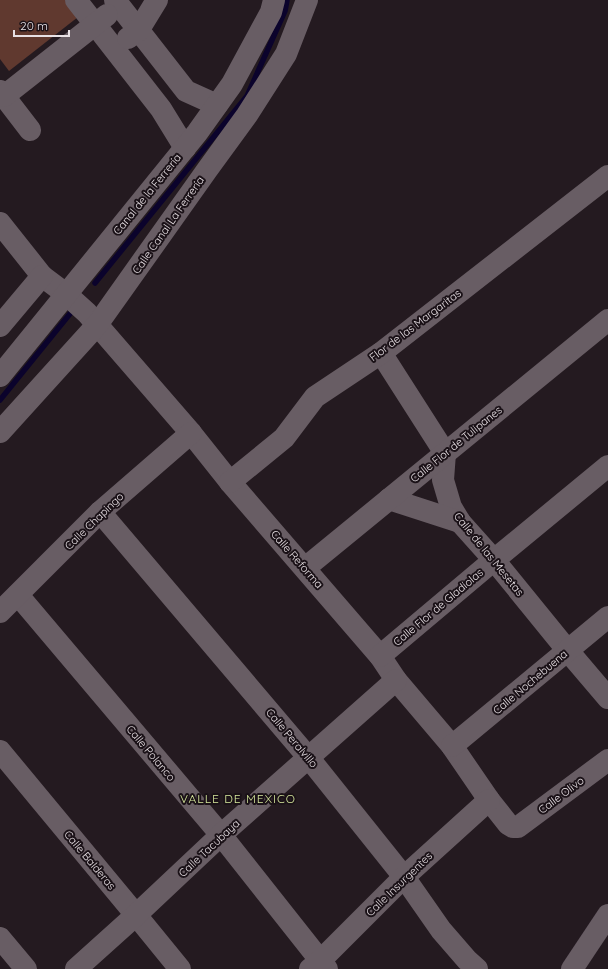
<svg xmlns="http://www.w3.org/2000/svg" width="608" height="969" font-family="Quicksand,sans-serif">
<style>
.green{fill:#60392f}
.lines{fill:none;stroke-linecap:round;stroke-linejoin:round}
.stream{stroke:#0b032c;stroke-width:5.5}
.minor{stroke:#685d64;stroke-width:22}
.labels{text-anchor:middle;stroke-width:4;stroke-linejoin:round;paint-order:stroke}
.street-label{font-size:11px;fill:#e8e1e5;stroke:#1a1117}
.neighbourhood-label{font-size:12px;letter-spacing:1px;fill:#d7e99d;stroke:#1a1117}
</style>
<rect width="100%" height="100%" fill="#241a20"/>
<path class="green" d="M 0,0 L 65,0 L 78,17 L 9,71 L 0,59 Z"/>
<g class="lines">
<g class="stream">
<path d="M 95,283 L 247,96 L 285,11 L 287,0"/>
<path d="M 0,400 L 73,310"/>
</g>
<g class="minor">
<path d="M 76,0 L 161,109 L 185,148"/>
<path d="M 115,0 L 186,91 L 217,105"/>
<path d="M 128,38 L 138,31 L 157,0"/>
<path d="M 0,91 L 30,130"/>
<path d="M 4,96 L 107,15"/>
<path d="M 0,223 L 42,276 L 66,294 L 87,313 L 191,433 L 230,482 L 380,656 L 396,680 L 452,746 L 489,800 L 508,824 L 513,827 L 518,827 L 608,760"/>
<path d="M 0,326 L 42,276"/>
<path d="M 381,353 L 445,453 L 443,480 L 451,507 L 460,522 L 494,560 L 568,651 L 608,698"/>
<path d="M 0,376 L 197,133 L 232,84 L 271,12 L 274,0"/>
<path d="M 0,432 L 97,325 L 207,170 L 247,115 L 286,54 L 307,0"/>
<path d="M 230,482 L 284,438 L 315,397 L 381,353 L 608,176"/>
<path d="M 389,499 L 460,522"/>
<path d="M 100,512 L 308,757 L 404,877 L 441,930 L 467,960 L 477,969"/>
<path d="M 305,568 L 608,320"/>
<path d="M 18,595 L 221,835 L 327,969"/>
<path d="M 0,612 L 100,512 L 191,433"/>
<path d="M 380,656 L 494,560 L 608,466"/>
<path d="M 452,746 L 608,617"/>
<path d="M 0,751 L 136,915 L 180,969"/>
<path d="M 0,938 L 26,969"/>
<path d="M 76,969 L 136,915 L 221,835 L 396,680"/>
<path d="M 310,969 L 320,961 L 404,877 L 489,800"/>
<path d="M 572,969 L 608,915"/>
</g>
</g>
<g class="labels">
<g class="street-label">
<text transform="translate(147 194) rotate(-51)" y="4">Canal de la Ferrería</text>
<text transform="translate(168 225) rotate(-55)" y="4">Calle Canal La Ferrería</text>
<text transform="translate(415 325) rotate(-37)" y="4">Flor de las Margaritas</text>
<text transform="translate(456 444) rotate(-39)" y="4">Calle Flor de Tulipanes</text>
<text transform="translate(94 521) rotate(-44)" y="4">Calle Chapingo</text>
<text transform="translate(489 554) rotate(51)" y="4">Calle de las Mesetas</text>
<text transform="translate(297 559) rotate(49)" y="4">Calle Reforma</text>
<text transform="translate(438 607) rotate(-40)" y="4">Calle Flor de Gladiolas</text>
<text transform="translate(530 682) rotate(-40)" y="4">Calle Nochebuena</text>
<text transform="translate(292 738) rotate(50)" y="4">Calle Peralvillo</text>
<text transform="translate(151 753) rotate(50)" y="4">Calle Polanco</text>
<text transform="translate(561 795) rotate(-37)" y="4">Calle Olivo</text>
<text transform="translate(209 848) rotate(-43)" y="4">Calle Tacubaya</text>
<text transform="translate(90 860) rotate(50)" y="4">Calle Balderas</text>
<text transform="translate(399 884) rotate(-44)" y="4">Calle Insurgentes</text>
</g>
<g class="neighbourhood-label">
<text x="238" y="803">VALLE DE MEXICO</text>
</g>
</g>
<path d="M14 30v6h55v-6" fill="none" stroke="#e8e1e5" stroke-width="2"/>
<text x="20" y="30" font-size="12" fill="#e8e1e5" stroke="#1a1117" stroke-width="3" paint-order="stroke">20 m</text>
</svg>
